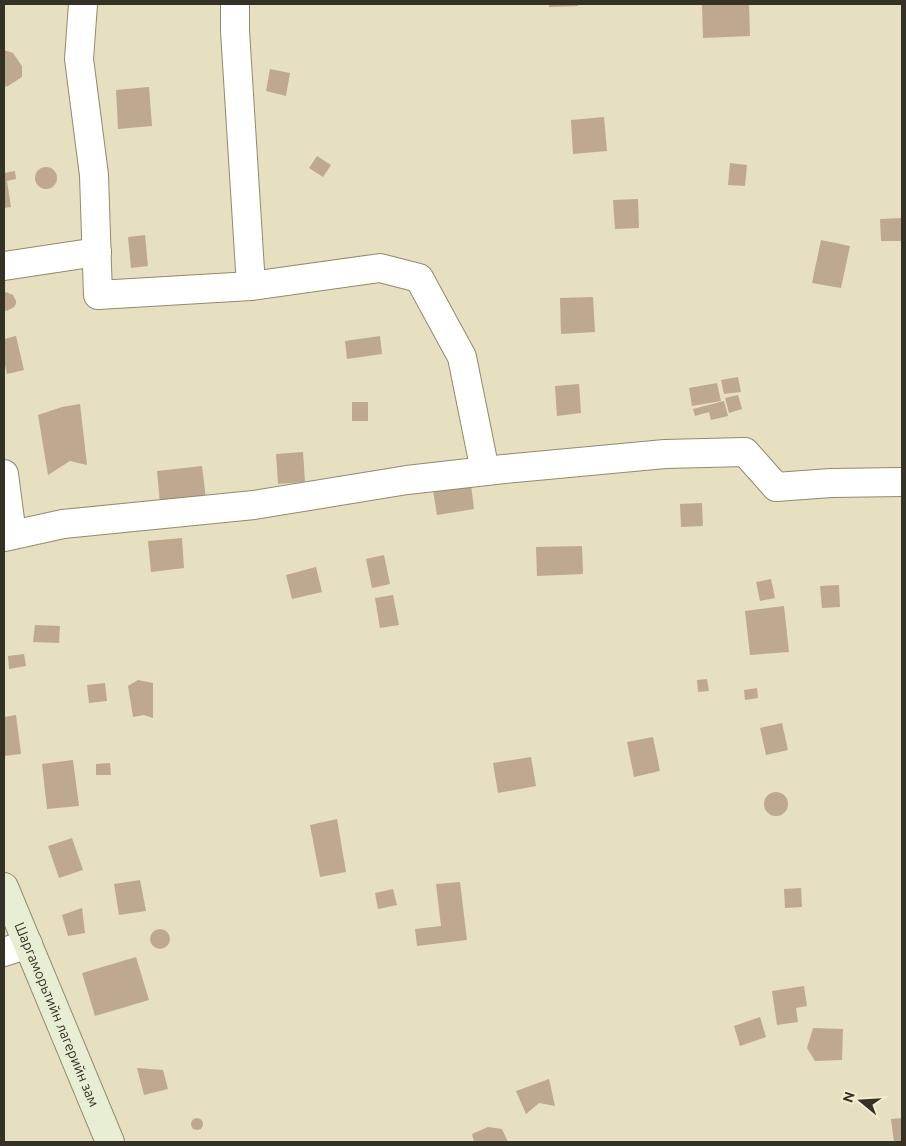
<svg xmlns="http://www.w3.org/2000/svg" width="906" height="1146" font-family="Ubuntu,sans-serif">
<style>
.building{fill:#bea990}
.lines{fill:none;stroke-linecap:round;stroke-linejoin:round}
.street-casing{stroke:#918a6d;stroke-width:30}
.secondary-casing{stroke:#918a6d;stroke-width:30}
.street{stroke:#fff;stroke-width:28}
.secondary{stroke:#e8eed3;stroke-width:28}
.labels{text-anchor:middle;stroke-width:5;stroke-linejoin:round;paint-order:stroke}
.street-label{font-size:14px;fill:#343125;stroke:#f4eccd}
</style>
<rect width="100%" height="100%" fill="#e6dfc0"/>
<g class="building">
<path d="M 549,4 L 578,4 L 578,6 L 549,7 Z"/>
<path d="M 702,4 L 749,4 L 750,36 L 703,38 Z"/>
<path d="M 4,50 L 13,53 L 22,66 L 22,77 L 8,86 L 4,87 Z"/>
<path d="M 270,69 L 290,73 L 286,96 L 266,91 Z"/>
<path d="M 149,87 L 152,126 L 118,129 L 116,90 Z"/>
<path d="M 604,117 L 607,151 L 573,154 L 571,120 Z"/>
<path d="M 317,156 L 331,165 L 323,177 L 309,168 Z"/>
<path d="M 730,163 L 747,165 L 745,186 L 728,185 Z"/>
<circle cx="46" cy="178" r="11"/>
<path d="M 15,171 L 16,179 L 7,181 L 11,207 L 4,208 L 4,173 Z"/>
<path d="M 638,199 L 639,228 L 615,229 L 613,200 Z"/>
<path d="M 902,218 L 902,241 L 881,241 L 880,219 Z"/>
<path d="M 145,235 L 148,266 L 131,268 L 128,237 Z"/>
<path d="M 821,240 L 850,246 L 841,288 L 812,283 Z"/>
<path d="M 6,292 L 13,295 L 16,301 L 16,304 L 14,307 L 7,311 L 4,310 L 4,293 Z"/>
<path d="M 593,297 L 595,332 L 561,334 L 560,298 Z"/>
<path d="M 16,336 L 24,370 L 7,374 L 4,360 L 4,339 Z"/>
<path d="M 380,336 L 382,354 L 347,359 L 345,341 Z"/>
<path d="M 738,377 L 741,392 L 724,394 L 721,380 Z"/>
<path d="M 717,383 L 721,401 L 692,406 L 689,388 Z"/>
<path d="M 579,384 L 581,413 L 557,416 L 555,386 Z"/>
<path d="M 738,395 L 742,409 L 729,413 L 725,398 Z"/>
<path d="M 724,401 L 728,416 L 711,420 L 709,412 L 695,416 L 693,409 Z"/>
<rect x="352" y="402" width="16" height="19"/>
<path d="M 80,404 L 87,465 L 70,461 L 48,475 L 38,415 L 62,407 Z"/>
<path d="M 303,452 L 305,482 L 278,484 L 276,454 Z"/>
<path d="M 202,466 L 206,499 L 160,504 L 157,471 Z"/>
<path d="M 470,477 L 474,509 L 437,515 L 432,484 Z"/>
<path d="M 702,503 L 703,526 L 681,527 L 680,504 Z"/>
<path d="M 182,538 L 184,568 L 151,572 L 148,541 Z"/>
<path d="M 582,546 L 583,574 L 537,576 L 536,547 Z"/>
<path d="M 384,555 L 390,584 L 372,588 L 366,559 Z"/>
<path d="M 316,567 L 322,592 L 292,599 L 286,575 Z"/>
<path d="M 771,579 L 775,598 L 760,601 L 756,582 Z"/>
<path d="M 839,585 L 840,607 L 822,608 L 820,586 Z"/>
<path d="M 393,595 L 399,625 L 380,628 L 375,598 Z"/>
<path d="M 784,606 L 789,652 L 750,655 L 745,611 Z"/>
<path d="M 35,625 L 60,626 L 59,643 L 33,642 Z"/>
<path d="M 24,654 L 26,666 L 9,669 L 8,656 Z"/>
<path d="M 707,679 L 709,691 L 698,692 L 697,680 Z"/>
<path d="M 138,680 L 153,683 L 153,718 L 144,715 L 133,717 L 128,686 Z"/>
<path d="M 105,683 L 107,701 L 89,703 L 87,685 Z"/>
<path d="M 757,688 L 758,698 L 745,700 L 744,690 Z"/>
<path d="M 16,715 L 21,754 L 4,756 L 4,717 Z"/>
<path d="M 782,723 L 788,750 L 766,755 L 760,728 Z"/>
<path d="M 653,737 L 660,771 L 634,777 L 627,742 Z"/>
<path d="M 531,757 L 536,786 L 498,793 L 493,763 Z"/>
<path d="M 73,760 L 79,806 L 47,809 L 42,764 Z"/>
<path d="M 110,763 L 111,775 L 96,775 L 96,764 Z"/>
<circle cx="776" cy="804" r="12"/>
<path d="M 337,819 L 346,872 L 320,877 L 310,825 Z"/>
<path d="M 72,838 L 83,870 L 59,878 L 48,846 Z"/>
<path d="M 140,880 L 146,911 L 119,915 L 114,884 Z"/>
<path d="M 460,882 L 467,940 L 417,946 L 415,929 L 441,926 L 436,884 Z"/>
<path d="M 801,888 L 802,907 L 785,908 L 784,889 Z"/>
<path d="M 393,889 L 397,905 L 378,909 L 375,893 Z"/>
<path d="M 82,908 L 85,933 L 68,936 L 62,915 Z"/>
<circle cx="160" cy="939" r="10"/>
<path d="M 136,957 L 149,1000 L 95,1016 L 82,973 Z"/>
<path d="M 804,986 L 807,1006 L 796,1008 L 798,1022 L 777,1025 L 772,991 Z"/>
<path d="M 760,1017 L 766,1037 L 740,1046 L 734,1026 Z"/>
<path d="M 813,1028 L 843,1029 L 842,1060 L 815,1061 L 807,1048 Z"/>
<path d="M 137,1068 L 163,1070 L 168,1089 L 144,1095 Z"/>
<path d="M 549,1079 L 555,1106 L 539,1103 L 526,1114 L 516,1091 Z"/>
<circle cx="197" cy="1124" r="6"/>
<path d="M 902,1118 L 902,1142 L 894,1142 L 891,1119 Z"/>
<path d="M 488,1127 L 502,1129 L 508,1142 L 474,1142 L 472,1134 Z"/>
</g>
<g class="lines">
<g class="street-casing">
<g id="street">
<path d="M 83,4 L 79,59 L 94,175 L 98,295 L 251,286 L 380,268 L 419,278 L 462,357 L 485,471"/>
<path d="M 235,4 L 235,31 L 251,286"/>
<path d="M 4,266 L 97,252"/>
<path d="M 4,474 L 12,535"/>
<path d="M 4,537 L 63,524 L 254,505 L 407,480 L 504,469 L 665,454 L 745,452 L 776,487 L 831,483 L 902,482"/>
<path d="M 4,952 L 28,944"/>
</g>
</g>
<g class="secondary-casing">
<g id="secondary">
<path id="s1" d="M 4,887 L 110,1142"/>
</g>
</g>
<use href="#street" class="street"/>
<use href="#secondary" class="secondary"/>
</g>
<g class="labels">
<g class="street-label">
<text dy="5" stroke="none"><textPath href="#s1" startOffset="138">Шаргаморьтийн лагерийн зам</textPath></text>
</g>
</g>
<rect width="906" height="1146" fill="none" stroke="#343125" stroke-width="10"/>
<g transform="translate(861 1101) rotate(288)" stroke="#f4eccd" stroke-width="4" paint-order="stroke">
<path d="M0-4L9 19L0 12L-9 19Z" fill="#343125"/>
<text y="-8" font-size="14" font-weight="bold" text-anchor="middle" fill="#343125">N</text>
</g>
</svg>
